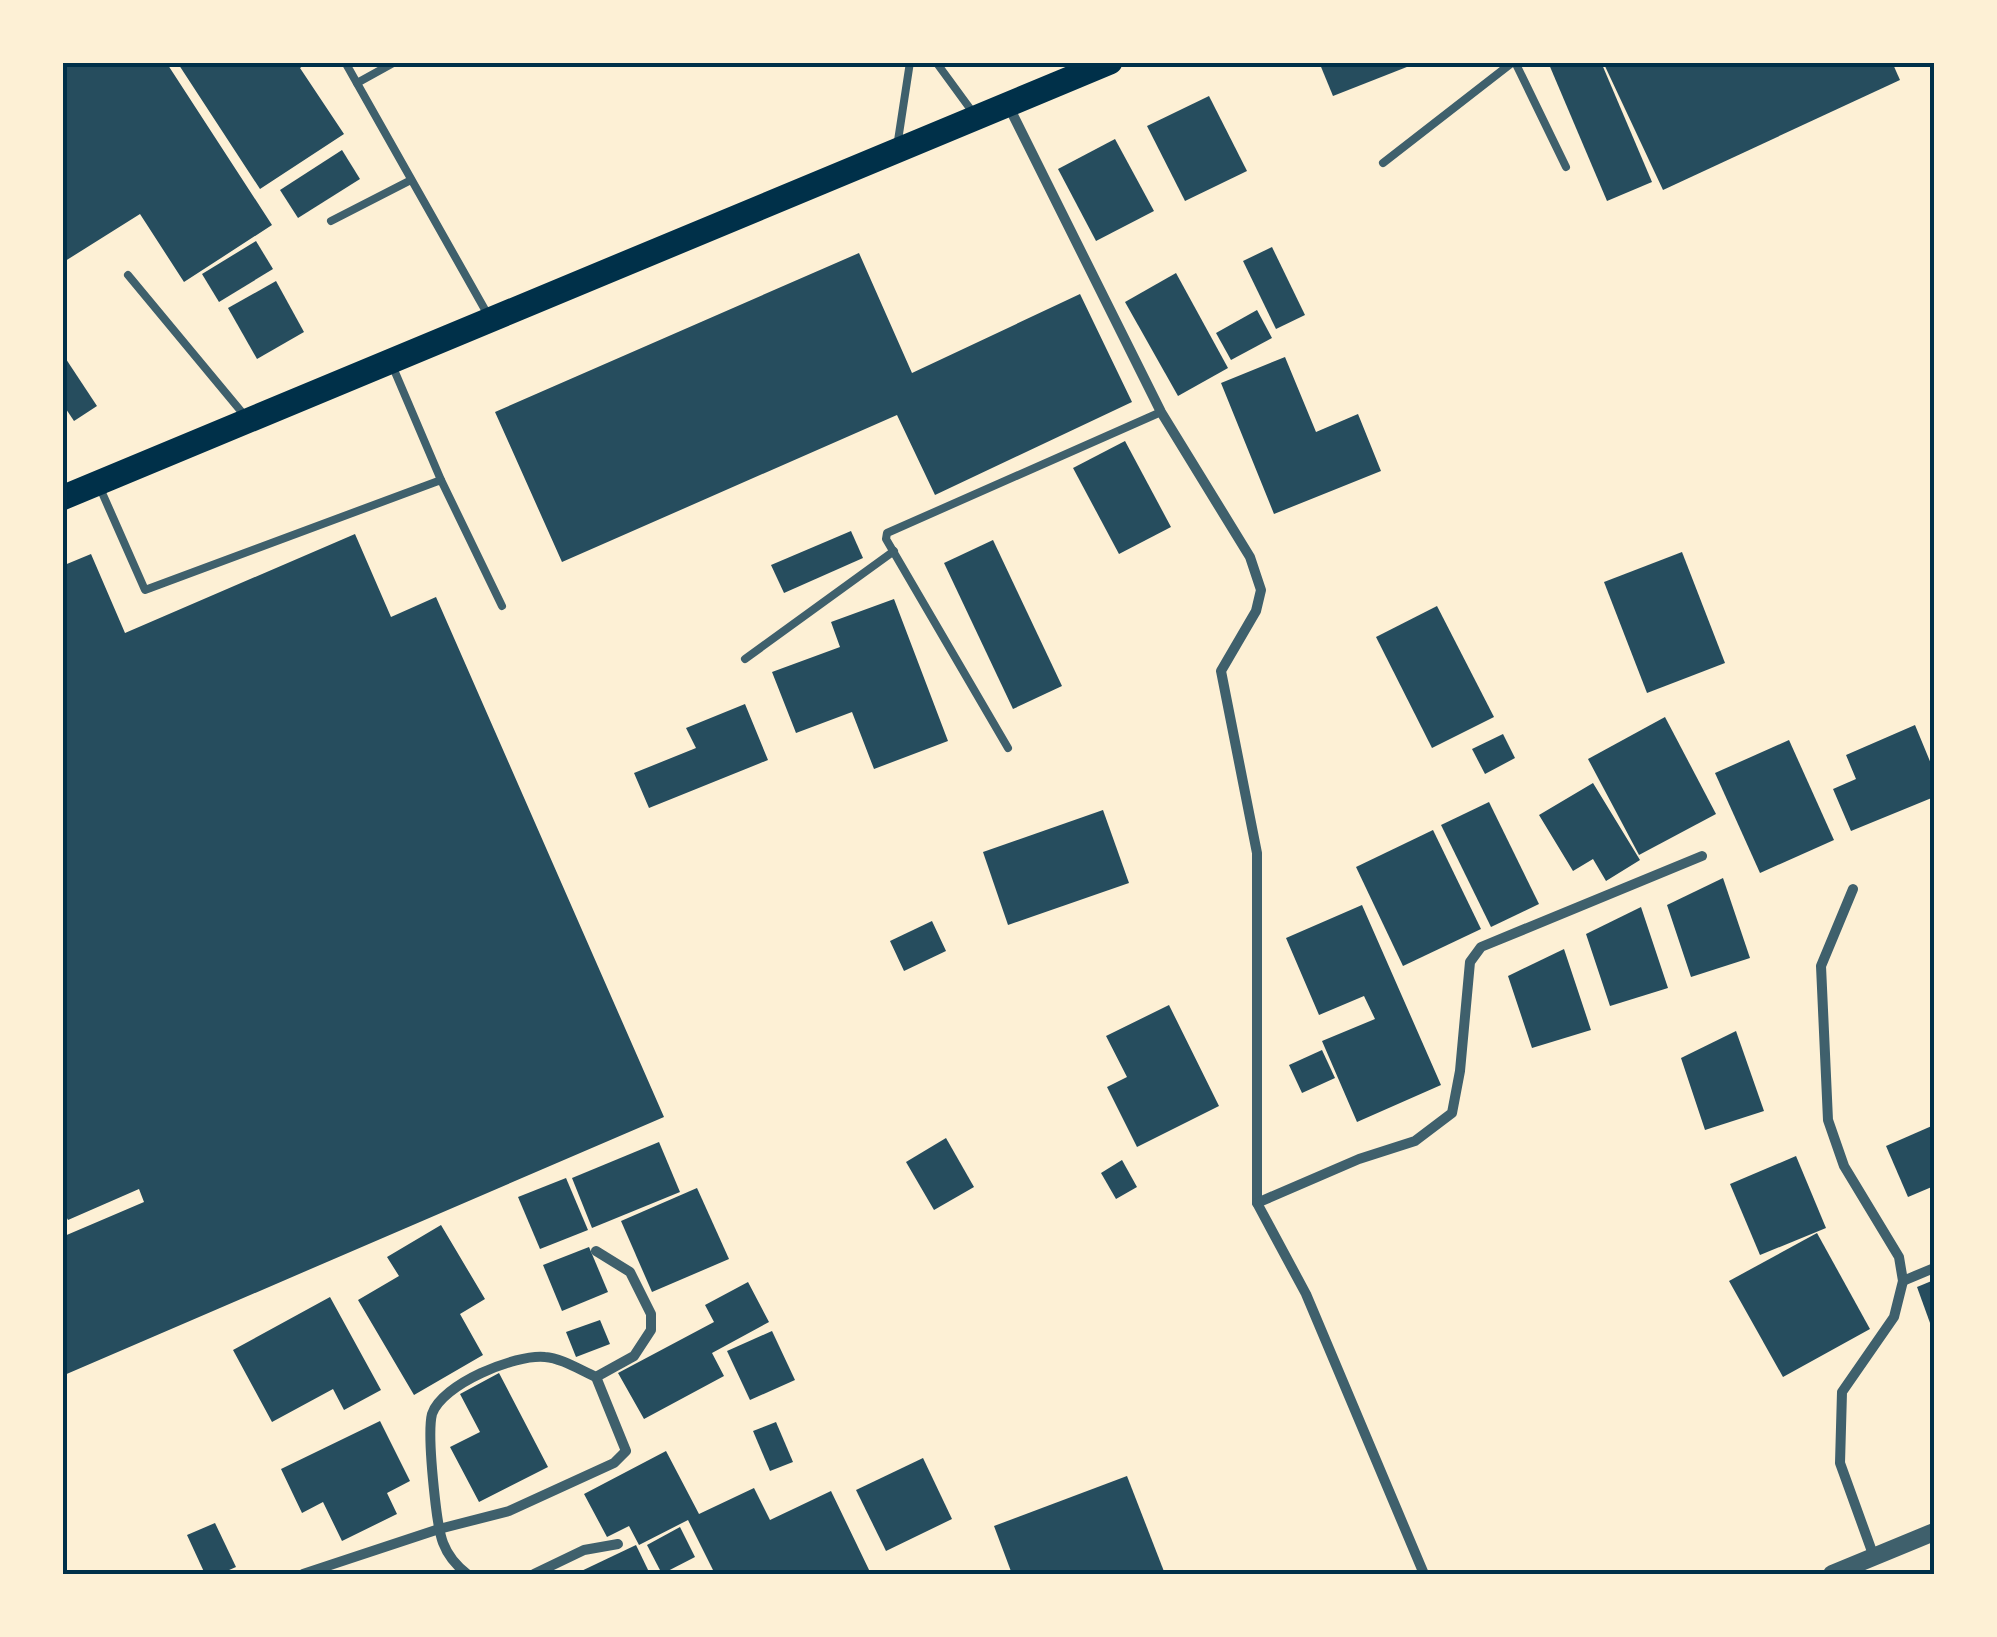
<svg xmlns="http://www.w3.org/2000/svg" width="1997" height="1637" font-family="Commissioner,sans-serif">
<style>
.building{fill:#264d5e}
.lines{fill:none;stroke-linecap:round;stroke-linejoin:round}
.service{stroke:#3f606c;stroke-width:8}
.minor{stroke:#3f606c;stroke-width:10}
.tertiary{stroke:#3f606c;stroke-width:18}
.primary{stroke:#003049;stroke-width:25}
.neatline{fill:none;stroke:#003049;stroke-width:4}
</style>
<rect width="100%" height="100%" fill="#fdf0d5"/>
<g class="building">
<path d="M 62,62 L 166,62 L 272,225 L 184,282 L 140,214 L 62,263 Z"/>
<path d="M 177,62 L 308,62 L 300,68 L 344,134 L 260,189 Z"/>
<path d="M 1319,62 L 1417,62 L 1417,63 L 1333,96 Z"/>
<path d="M 1548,62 L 1601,62 L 1652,182 L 1607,201 Z"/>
<path d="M 1603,62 L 1892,62 L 1900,80 L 1663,190 Z"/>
<path d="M 1209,96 L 1247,171 L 1185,201 L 1147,126 Z"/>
<path d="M 1115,139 L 1154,211 L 1096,241 L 1058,169 Z"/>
<path d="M 342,150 L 360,179 L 298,218 L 280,190 Z"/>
<path d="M 256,241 L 273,269 L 219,302 L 202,274 Z"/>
<path d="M 1272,247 L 1305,315 L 1276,329 L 1243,261 Z"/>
<path d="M 859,253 L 912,373 L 1080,294 L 1132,402 L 935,495 L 897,415 L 562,562 L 495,412 Z"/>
<path d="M 1176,273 L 1228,368 L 1178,396 L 1125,302 Z"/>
<path d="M 276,281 L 304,332 L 257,359 L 228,308 Z"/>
<path d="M 1257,310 L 1272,338 L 1231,360 L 1216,333 Z"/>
<path d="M 62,353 L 97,406 L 74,421 L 62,403 Z"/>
<path d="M 1285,357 L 1316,432 L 1358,414 L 1381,471 L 1274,514 L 1221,383 Z"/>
<path d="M 1125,441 L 1171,527 L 1119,554 L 1073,468 Z"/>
<path d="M 851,531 L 863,558 L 784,593 L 771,565 Z"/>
<path d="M 355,534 L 391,617 L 436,597 L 664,1117 L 62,1376 L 62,1237 L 144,1202 L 139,1189 L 68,1220 L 62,1209 L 62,566 L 91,554 L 125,633 Z"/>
<path d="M 993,540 L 1062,686 L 1013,709 L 944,563 Z"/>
<path d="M 1682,552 L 1725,663 L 1647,693 L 1604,582 Z"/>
<path d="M 894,599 L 948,741 L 874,769 L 852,712 L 796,733 L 772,672 L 840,647 L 831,622 Z"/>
<path d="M 1437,606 L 1494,717 L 1432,748 L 1376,637 Z"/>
<path d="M 745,704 L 768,760 L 649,808 L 634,773 L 696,748 L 686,728 Z"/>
<path d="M 1665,717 L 1716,814 L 1639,855 L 1588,759 Z"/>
<path d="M 1915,725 L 1934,771 L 1934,797 L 1851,831 L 1833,789 L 1856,779 L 1846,755 Z"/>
<path d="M 1503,734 L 1515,758 L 1485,774 L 1472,749 Z"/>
<path d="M 1789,740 L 1834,840 L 1760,873 L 1715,773 Z"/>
<path d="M 1593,783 L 1640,860 L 1606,881 L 1593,859 L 1573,871 L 1539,815 Z"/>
<path d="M 1489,802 L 1539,904 L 1491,927 L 1441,825 Z"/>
<path d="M 1103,810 L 1129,883 L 1008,925 L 983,852 Z"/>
<path d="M 1433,830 L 1481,929 L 1403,966 L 1356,867 Z"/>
<path d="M 1723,878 L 1750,958 L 1691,977 L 1667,905 Z"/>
<path d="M 1362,905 L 1441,1085 L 1357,1122 L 1322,1041 L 1375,1019 L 1364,996 L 1319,1015 L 1286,938 Z"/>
<path d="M 1641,907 L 1668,988 L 1610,1006 L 1586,934 Z"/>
<path d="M 932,921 L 946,951 L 904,971 L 890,941 Z"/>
<path d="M 1564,949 L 1591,1030 L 1532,1048 L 1508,976 Z"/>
<path d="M 1169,1005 L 1219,1106 L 1137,1147 L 1107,1087 L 1127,1077 L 1106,1036 Z"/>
<path d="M 1736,1031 L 1764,1111 L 1705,1130 L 1681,1058 Z"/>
<path d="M 1322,1050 L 1335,1078 L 1302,1093 L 1289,1065 Z"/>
<path d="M 1934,1125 L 1934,1186 L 1908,1197 L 1886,1146 Z"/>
<path d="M 946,1138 L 974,1187 L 934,1210 L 906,1162 Z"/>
<path d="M 659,1142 L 680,1192 L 592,1228 L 572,1178 Z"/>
<path d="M 1796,1156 L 1826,1228 L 1760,1255 L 1730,1184 Z"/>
<path d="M 1122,1160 L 1137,1187 L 1116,1199 L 1101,1173 Z"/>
<path d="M 566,1178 L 588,1230 L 540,1249 L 518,1197 Z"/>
<path d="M 697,1188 L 729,1259 L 652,1292 L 621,1221 Z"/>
<path d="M 441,1225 L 485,1299 L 460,1314 L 483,1355 L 414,1395 L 358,1300 L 399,1276 L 387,1257 Z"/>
<path d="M 1817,1233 L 1870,1329 L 1783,1377 L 1729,1281 Z"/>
<path d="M 589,1247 L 608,1292 L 562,1311 L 543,1265 Z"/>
<path d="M 1934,1280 L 1934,1334 L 1917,1287 Z"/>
<path d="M 748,1282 L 769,1322 L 712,1353 L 724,1376 L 644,1419 L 618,1373 L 714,1322 L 705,1305 Z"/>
<path d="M 330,1297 L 381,1390 L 344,1410 L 333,1389 L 272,1422 L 233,1350 Z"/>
<path d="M 600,1320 L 610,1344 L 576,1357 L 566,1332 Z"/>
<path d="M 772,1331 L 795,1380 L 750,1400 L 727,1351 Z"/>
<path d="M 499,1373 L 548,1467 L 479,1502 L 450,1447 L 480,1432 L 460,1394 Z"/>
<path d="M 380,1421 L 410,1481 L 387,1493 L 397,1514 L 342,1541 L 323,1502 L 302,1513 L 281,1469 Z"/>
<path d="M 776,1422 L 793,1462 L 770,1471 L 753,1431 Z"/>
<path d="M 666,1451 L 699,1514 L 754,1488 L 770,1520 L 831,1491 L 871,1574 L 715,1574 L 688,1520 L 639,1545 L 629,1526 L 607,1537 L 584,1494 Z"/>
<path d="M 923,1458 L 952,1519 L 886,1551 L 856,1490 Z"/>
<path d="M 1127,1476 L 1165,1574 L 1012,1574 L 994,1526 Z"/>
<path d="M 215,1523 L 236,1567 L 220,1574 L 205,1574 L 187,1535 Z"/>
<path d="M 680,1527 L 695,1557 L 662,1574 L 647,1545 Z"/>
<path d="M 636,1545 L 650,1574 L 575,1574 Z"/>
</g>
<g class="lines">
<g class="service">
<path d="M 345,62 L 488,315"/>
<path d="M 936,62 L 974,114"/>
<path d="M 1515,62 L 1566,167"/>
<path d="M 357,83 L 395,62"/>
<path d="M 897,147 L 910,62"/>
<path d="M 1383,163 L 1513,62"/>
<path d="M 331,221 L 411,180"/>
<path d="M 128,275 L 245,416"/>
<path d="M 392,365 L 441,480"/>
<path d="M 100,488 L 145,590 L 441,480 L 502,606"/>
<path d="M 745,659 L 894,551"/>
<path d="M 1008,748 L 886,539 L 887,533 L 1161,412"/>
</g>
<g class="minor">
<path d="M 1008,105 L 1161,412 L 1250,557 L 1261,590 L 1256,611 L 1221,671 L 1257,853 L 1257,1203 L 1306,1294 L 1424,1574"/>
<path d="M 1853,889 L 1821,966 L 1828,1120 L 1844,1166 L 1899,1257 L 1903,1281 L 1894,1317 L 1842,1392 L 1840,1463 L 1874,1557"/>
<path d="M 1257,1203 L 1359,1159 L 1415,1141 L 1452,1113 L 1460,1071 L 1470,962 L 1481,947 L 1702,856"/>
<path d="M 1903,1281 L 1934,1268"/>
<path d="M 303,1574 L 439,1529 L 509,1511 L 614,1463 L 626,1451 L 596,1377"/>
<path d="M 467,1574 C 440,1553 439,1532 435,1499 C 433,1481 428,1430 432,1414 C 442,1384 515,1354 545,1357 C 561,1358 580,1370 596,1377 L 634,1356 L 651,1330 L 651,1314 L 630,1272 L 596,1251"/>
<path d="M 534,1574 L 584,1550 L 618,1544"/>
</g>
<path class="tertiary" d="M 1832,1574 L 1934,1532"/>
<path class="primary" d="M 62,498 L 1110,62"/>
</g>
<rect width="1997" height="1637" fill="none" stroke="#fdf0d5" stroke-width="130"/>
<rect x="65" y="65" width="1867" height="1507" class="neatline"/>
</svg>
